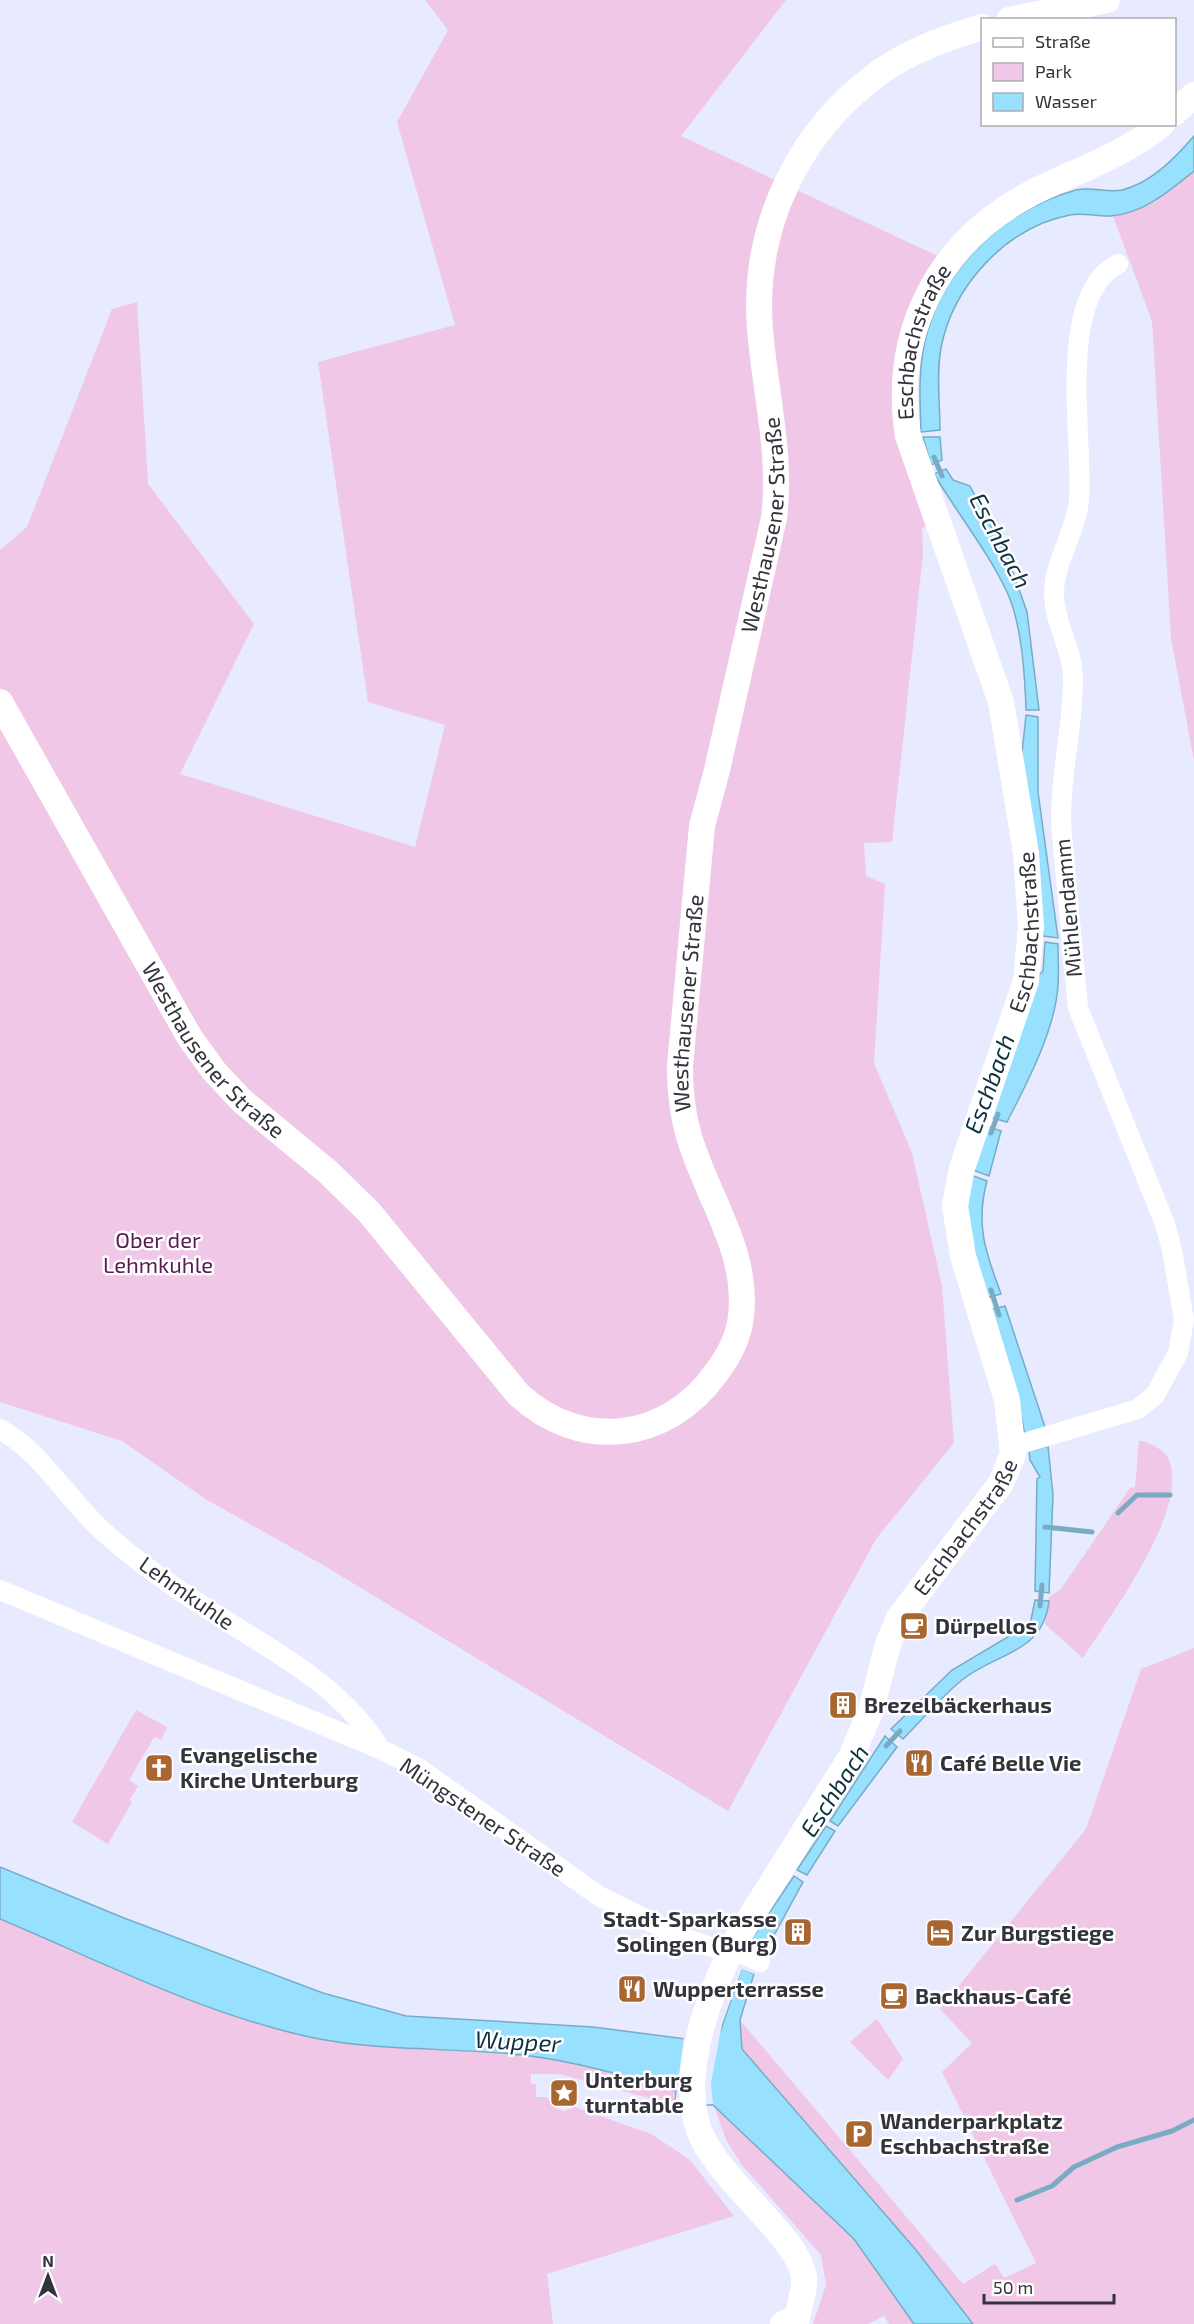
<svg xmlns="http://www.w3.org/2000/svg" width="1194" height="2324" font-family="'Exo 2',sans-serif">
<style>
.green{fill:#f0c7e6}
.water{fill:#97e0fe;stroke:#79acc4;stroke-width:1.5}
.pier{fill:#e8eaff}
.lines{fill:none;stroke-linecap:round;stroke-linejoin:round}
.stream{stroke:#79acc4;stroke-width:5}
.minor{stroke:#fff;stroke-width:20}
.major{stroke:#fff;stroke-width:26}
.labels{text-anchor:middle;stroke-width:5;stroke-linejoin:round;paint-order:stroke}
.street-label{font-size:22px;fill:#32333b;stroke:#fff}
.park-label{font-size:22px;fill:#591b4f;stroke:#fff}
.poi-label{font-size:22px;font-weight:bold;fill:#32333b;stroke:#fff;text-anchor:start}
.water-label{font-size:24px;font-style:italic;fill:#0f323f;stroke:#fff}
</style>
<rect width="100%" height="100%" fill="#e8eaff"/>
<g class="green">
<path d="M 425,0 L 786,0 L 681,136 L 942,258 L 903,329 L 929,525 L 922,528 L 923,554 L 892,842 L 864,843 L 866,876 L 885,884 L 874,1063 L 912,1153 L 942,1286 L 954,1443 L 876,1539 L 728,1811 L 323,1565 L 207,1500 L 122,1441 L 0,1402 L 0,550 L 27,527 L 112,309 L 137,302 L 148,484 L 254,624 L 180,774 L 415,847 L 445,725 L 368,702 L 318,362 L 455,325 L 397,122 L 448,30 Z"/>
<path d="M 1194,171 L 1194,761 L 1171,638 L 1152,321 L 1113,216 L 1154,203 Z"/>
<path d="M 1139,1441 C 1149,1441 1161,1449 1167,1456 C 1194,1505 1110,1615 1083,1658 L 1045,1624 L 1049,1597 L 1061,1589 L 1130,1488 L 1135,1487 Z"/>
<path d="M 1194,1648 L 1194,2324 L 973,2324 L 916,2250 L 742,2049 L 740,2020 L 963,2284 L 995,2264 L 1004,2278 L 1036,2263 L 942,2072 L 972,2043 L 940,2009 L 1086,1829 L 1141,1669 Z"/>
<path d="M 136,1710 L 167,1727 L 161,1740 L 154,1737 L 129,1780 L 138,1786 L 130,1800 L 132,1802 L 108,1844 L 72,1822 Z"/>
<path d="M 0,1919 C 100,1961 199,2013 305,2036 C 375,2052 450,2047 522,2055 C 575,2061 625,2076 676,2091 L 675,2105 L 663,2105 L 652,2099 L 559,2074 L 531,2074 L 531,2084 L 536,2084 L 536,2097 L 547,2097 L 555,2108 L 564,2111 L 575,2107 L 651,2134 L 689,2159 L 734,2216 L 547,2274 L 553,2324 L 0,2324 Z"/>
<path d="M 877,2019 L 903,2059 L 888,2080 L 850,2042 Z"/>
<path d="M 713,2104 L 854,2239 L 914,2324 L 889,2324 L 884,2316 L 868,2324 L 813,2324 L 826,2285 L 821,2255 L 742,2165 L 727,2142 Z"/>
</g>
<g class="water">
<path d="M 1194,136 L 1194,171 C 1169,191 1145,213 1111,216 C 1098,217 1083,212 1070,215 C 1007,227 953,285 941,348 C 936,374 940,405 940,430 L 921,432 C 920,401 918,372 925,341 C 942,268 1004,210 1076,190 C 1090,186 1107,193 1122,190 C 1151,183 1175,158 1194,136 Z"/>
<path d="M 923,437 L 940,437 L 942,460 L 931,465 Z"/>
<path d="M 946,469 L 953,480 L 970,486 L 1008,558 L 1027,612 L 1039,710 L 1026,710 C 1025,675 1022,624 1007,592 C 987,550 957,513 934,474 Z"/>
<path d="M 1026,715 L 1038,717 L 1038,792 L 1058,938 L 1043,936 L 1039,871 L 1021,762 Z"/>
<path d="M 1045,942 L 1058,944 C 1058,958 1059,972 1058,986 C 1055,1030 1027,1083 1007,1122 L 989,1117 L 1036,978 L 1043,971 Z"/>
<path d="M 987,1126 L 1001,1131 L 989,1176 L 973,1170 Z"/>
<path d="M 971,1175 L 987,1181 C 975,1225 986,1253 1001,1294 L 986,1298 L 964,1219 Z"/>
<path d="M 1005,1306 L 1046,1430 L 1025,1436 L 1018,1398 L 990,1310 Z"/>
<path d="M 1048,1446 L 1053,1495 L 1049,1593 L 1035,1591 L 1037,1479 L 1040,1477 L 1030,1460 L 1029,1451 Z"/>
<path d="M 1035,1600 L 1049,1601 C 1043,1654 997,1652 962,1680 C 941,1697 922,1720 903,1739 L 891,1729 L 952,1670 L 1023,1628 L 1031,1620 Z"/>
<path d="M 885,1736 L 897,1747 L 838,1826 L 830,1821 Z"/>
<path d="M 826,1826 L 835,1831 L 807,1875 L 797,1870 Z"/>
<path d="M 0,1867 L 124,1918 L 323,1993 L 406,2016 L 593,2027 L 686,2039 L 715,2047 L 742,1968 L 754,1974 L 740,2020 L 742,2049 L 916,2250 L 973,2324 L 914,2324 L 854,2239 L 713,2105 L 675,2105 L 676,2091 C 625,2076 575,2061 522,2055 C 450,2047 375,2052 305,2036 C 199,2012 100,1961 0,1919 Z"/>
<path d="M 794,1876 L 803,1882 L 767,1948 L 751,1940 Z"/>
</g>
<path class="pier" d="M 743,1966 L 756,1972 L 754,1974 L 742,1969 L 722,2024 L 711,2083 L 713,2104 L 675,2105 L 684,2036 L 714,2044 L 732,1984 L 739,1967 Z"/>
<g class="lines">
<g class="stream">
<path d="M 934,457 L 942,476"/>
<path d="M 991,1133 L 998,1114"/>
<path d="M 991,1290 L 999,1315"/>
<path d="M 1118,1513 L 1137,1495 L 1170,1495"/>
<path d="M 1045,1527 L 1092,1532"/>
<path d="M 1040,1606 L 1042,1585"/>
<path d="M 886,1746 L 900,1731"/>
<path d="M 1017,2200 L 1052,2186 L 1074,2167 L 1117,2147 L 1172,2131 L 1194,2120"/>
</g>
<g class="minor">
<path d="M 0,1429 C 44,1454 69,1502 106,1534 C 141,1565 180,1592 220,1617 C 277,1653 345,1689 380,1749"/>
<path d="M 1014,1446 L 1138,1409 L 1155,1395 L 1178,1353 L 1184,1320 L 1172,1250 L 1165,1224 L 1078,1008 L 1061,824 C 1060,775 1073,728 1073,679 C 1073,650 1055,625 1054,596 C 1053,562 1076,533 1079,500 C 1084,443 1055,295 1118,264"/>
<path d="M 0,1590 L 380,1749 L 420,1769 L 599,1896 L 673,1933 L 703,1945 L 741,1953 L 760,1962"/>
</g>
<g class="major">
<path d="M 1009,20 L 1107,0"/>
<path d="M 1174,113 L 1194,95"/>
<path id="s1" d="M 0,702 L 190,1038 L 214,1071 L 242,1101 L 328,1172 L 369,1212 L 518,1394 C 580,1452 667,1442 716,1373 C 729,1356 739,1337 741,1316 C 748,1255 713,1206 694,1151 C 683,1123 680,1096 680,1066 L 702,826 L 717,770 L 774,518 C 782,454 765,393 760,329 C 752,226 799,129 883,70 C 911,50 949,37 982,27"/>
<path id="s2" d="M 783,2324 L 797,2318 C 799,2306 805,2291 804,2278 C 800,2237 716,2179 699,2130 C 678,2072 711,1988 738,1937 L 851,1757 L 871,1710 L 888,1644 L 899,1618 L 1001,1483 L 1013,1454 L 1007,1400 L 963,1256 L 955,1206 L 962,1168 L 1026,981 L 1031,927 L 1026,853 L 1001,702 L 908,436 C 892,334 937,244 1028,195 C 1072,172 1124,156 1162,124"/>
</g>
</g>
<defs>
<g id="cafe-square" transform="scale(1.5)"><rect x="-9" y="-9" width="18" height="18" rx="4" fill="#a86631" stroke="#fff"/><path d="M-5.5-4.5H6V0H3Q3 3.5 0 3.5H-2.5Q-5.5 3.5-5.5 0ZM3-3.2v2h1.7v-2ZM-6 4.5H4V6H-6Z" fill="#fff"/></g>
<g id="building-square" transform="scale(1.5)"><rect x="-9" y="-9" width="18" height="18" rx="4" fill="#a86631" stroke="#fff"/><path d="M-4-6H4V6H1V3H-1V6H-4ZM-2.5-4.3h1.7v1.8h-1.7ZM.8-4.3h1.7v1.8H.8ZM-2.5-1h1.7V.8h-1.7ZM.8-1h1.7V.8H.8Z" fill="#fff"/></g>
<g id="restaurant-square" transform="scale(1.5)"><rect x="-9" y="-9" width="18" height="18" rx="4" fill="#a86631" stroke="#fff"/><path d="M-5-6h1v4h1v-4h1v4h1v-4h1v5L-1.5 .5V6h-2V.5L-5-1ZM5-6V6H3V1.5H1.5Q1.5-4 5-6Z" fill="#fff"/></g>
<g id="church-square" transform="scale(1.5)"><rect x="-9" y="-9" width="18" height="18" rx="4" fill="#a86631" stroke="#fff"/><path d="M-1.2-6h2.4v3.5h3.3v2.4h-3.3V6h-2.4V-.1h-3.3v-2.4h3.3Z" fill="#fff"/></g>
<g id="hotel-square" transform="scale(1.5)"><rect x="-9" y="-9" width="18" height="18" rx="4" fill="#a86631" stroke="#fff"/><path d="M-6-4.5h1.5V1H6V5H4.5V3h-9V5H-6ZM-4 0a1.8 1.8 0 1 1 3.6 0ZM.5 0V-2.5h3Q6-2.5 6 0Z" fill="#fff"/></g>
<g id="sight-square" transform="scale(1.5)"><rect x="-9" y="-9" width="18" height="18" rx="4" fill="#a86631" stroke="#fff"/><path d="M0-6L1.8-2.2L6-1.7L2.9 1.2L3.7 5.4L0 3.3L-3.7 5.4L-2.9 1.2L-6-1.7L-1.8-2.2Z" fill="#fff"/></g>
<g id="parking-square" transform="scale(1.5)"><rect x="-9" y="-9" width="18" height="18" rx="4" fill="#a86631" stroke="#fff"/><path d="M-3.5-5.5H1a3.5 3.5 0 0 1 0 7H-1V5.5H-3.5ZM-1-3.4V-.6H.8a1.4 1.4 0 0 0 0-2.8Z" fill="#fff"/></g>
</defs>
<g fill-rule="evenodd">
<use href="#cafe-square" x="914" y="1626"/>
<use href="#building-square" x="843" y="1705"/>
<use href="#restaurant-square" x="919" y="1763"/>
<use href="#church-square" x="159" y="1768"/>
<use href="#building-square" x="798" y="1932"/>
<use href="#hotel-square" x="940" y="1933"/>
<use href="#restaurant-square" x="632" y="1989"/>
<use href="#cafe-square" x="894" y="1996"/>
<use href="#sight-square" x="564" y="2093"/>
<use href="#parking-square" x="859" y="2134"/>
</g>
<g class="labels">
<g class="street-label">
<text dy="8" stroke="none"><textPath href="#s2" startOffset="2154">Eschbachstraße</textPath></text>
<text dy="8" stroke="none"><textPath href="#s1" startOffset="1972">Westhausener Straße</textPath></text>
<text transform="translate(1068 908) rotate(-95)" y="8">Mühlendamm</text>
<text dy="8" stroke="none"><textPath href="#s2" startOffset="1542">Eschbachstraße</textPath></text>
<text dy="8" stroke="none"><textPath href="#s1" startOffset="1486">Westhausener Straße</textPath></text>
<text dy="8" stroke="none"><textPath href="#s1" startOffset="410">Westhausener Straße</textPath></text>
<text dy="8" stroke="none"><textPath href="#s2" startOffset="914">Eschbachstraße</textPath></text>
<text transform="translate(187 1593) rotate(35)" y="8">Lehmkuhle</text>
<text transform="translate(483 1817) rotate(34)" y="8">Müngstener Straße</text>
</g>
<g class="park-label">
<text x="158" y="1248">Ober der<tspan x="158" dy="25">Lehmkuhle</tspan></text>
</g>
<g class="poi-label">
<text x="935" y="1634">Dürpellos</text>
<text x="864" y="1713">Brezelbäckerhaus</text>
<text x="180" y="1763">Evangelische<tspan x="180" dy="25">Kirche Unterburg</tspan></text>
<text x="940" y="1771">Café Belle Vie</text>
<text x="777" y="1927" text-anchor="end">Stadt-Sparkasse<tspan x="777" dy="25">Solingen (Burg)</tspan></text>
<text x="961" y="1941">Zur Burgstiege</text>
<text x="653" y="1997">Wupperterrasse</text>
<text x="915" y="2004">Backhaus-Café</text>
<text x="585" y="2088">Unterburg<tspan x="585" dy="25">turntable</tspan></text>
<text x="880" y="2129">Wanderparkplatz<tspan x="880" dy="25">Eschbachstraße</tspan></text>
</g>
<g class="water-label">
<text transform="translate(1000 541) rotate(62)" y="8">Eschbach</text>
<text transform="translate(990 1084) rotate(-70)" y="8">Eschbach</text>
<text transform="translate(835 1791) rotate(-57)" y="8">Eschbach</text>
<text transform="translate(518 2042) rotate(3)" y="8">Wupper</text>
</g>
</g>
<rect x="981" y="18" width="195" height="108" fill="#ffffff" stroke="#adadb1" stroke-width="1.5"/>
<rect x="993" y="38" width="30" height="9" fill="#ffffff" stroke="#adadb1" stroke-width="1.5"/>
<text x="1035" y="48" font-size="18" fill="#32333b">Straße</text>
<rect x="993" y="63" width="30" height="18" fill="#f0c7e6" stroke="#adadb1" stroke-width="1.5"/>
<text x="1035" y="78" font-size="18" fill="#32333b">Park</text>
<rect x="993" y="93" width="30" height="18" fill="#97e0fe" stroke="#adadb1" stroke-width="1.5"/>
<text x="1035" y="108" font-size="18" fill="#32333b">Wasser</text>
<g transform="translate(48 2276)" stroke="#ffffff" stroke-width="4.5" paint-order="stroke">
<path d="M0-4.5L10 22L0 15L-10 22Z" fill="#32333b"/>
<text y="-9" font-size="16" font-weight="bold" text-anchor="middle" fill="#32333b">N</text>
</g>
<path d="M984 2294v9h130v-9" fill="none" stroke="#32333b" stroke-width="3"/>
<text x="993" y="2294" font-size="18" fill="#32333b" stroke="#ffffff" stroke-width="4.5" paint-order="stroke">50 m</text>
</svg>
